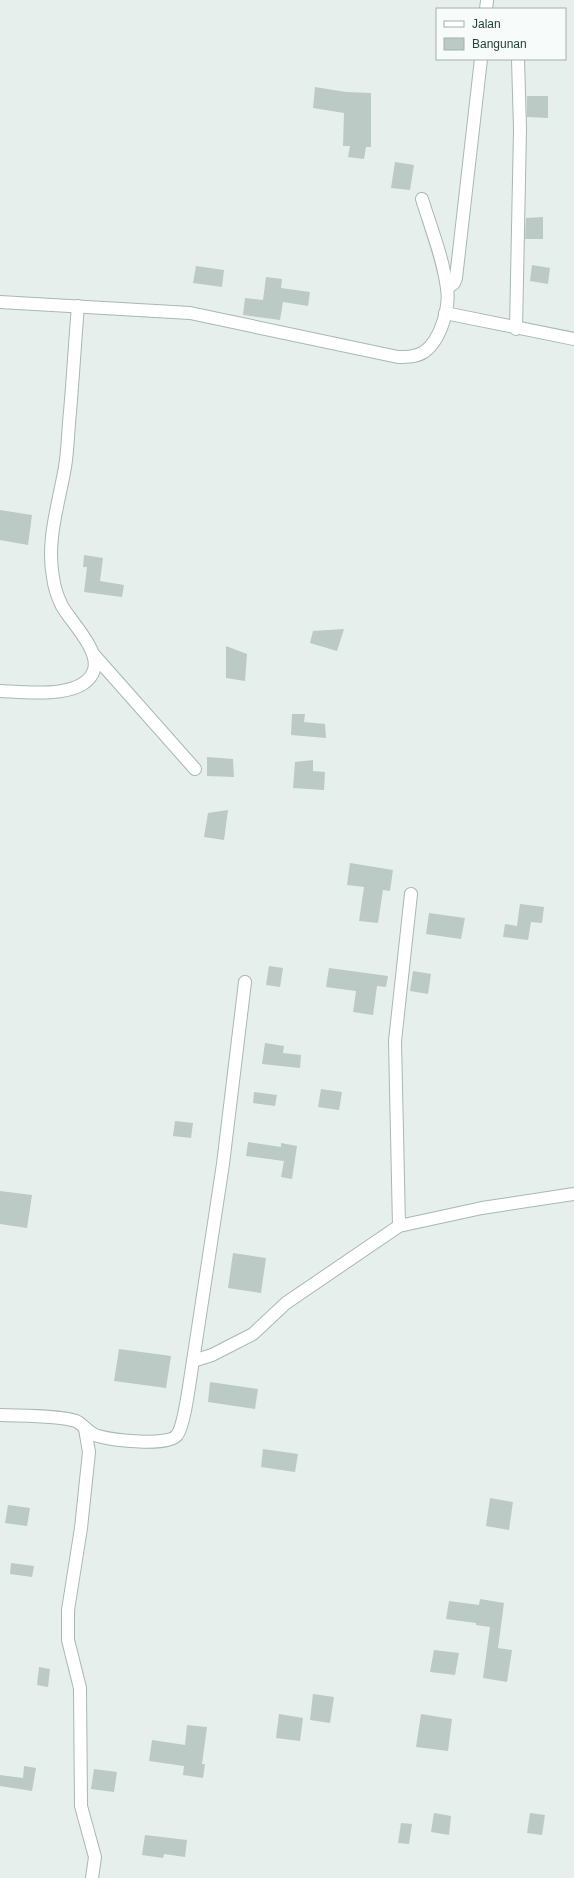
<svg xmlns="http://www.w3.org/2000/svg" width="574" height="1878" font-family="Arial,sans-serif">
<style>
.building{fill:#bbcac4}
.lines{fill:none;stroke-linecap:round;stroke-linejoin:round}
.minor-casing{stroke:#a8b8b2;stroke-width:14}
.minor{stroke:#fff;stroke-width:12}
</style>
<rect width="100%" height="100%" fill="#e6efeb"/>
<g class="building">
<path d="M 315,87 L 346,92 L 371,93 L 371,147 L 366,147 L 364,159 L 348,157 L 350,146 L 343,146 L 344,113 L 313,108 Z"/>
<path d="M 527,96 L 548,96 L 548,118 L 527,117 Z"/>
<path d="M 395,162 L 414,165 L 410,190 L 391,188 Z"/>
<path d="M 543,217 L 543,239 L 525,239 L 526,218 Z"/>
<path d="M 532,265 L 550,268 L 548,284 L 530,281 Z"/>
<path d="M 196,266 L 224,270 L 222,287 L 193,283 Z"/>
<path d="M 266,277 L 282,279 L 281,288 L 310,292 L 308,306 L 283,302 L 280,320 L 243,315 L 245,298 L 263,300 Z"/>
<path d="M 0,510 L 32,515 L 28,545 L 0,540 Z"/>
<path d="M 84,555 L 103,558 L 100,581 L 124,585 L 122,597 L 84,592 L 87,567 L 83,567 Z"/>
<path d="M 344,629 L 337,651 L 310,643 L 313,631 Z"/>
<path d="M 226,646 L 247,654 L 245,681 L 226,678 Z"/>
<path d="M 292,714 L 305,714 L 304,722 L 325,724 L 326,738 L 291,735 Z"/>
<path d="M 207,757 L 233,759 L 234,777 L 207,776 Z"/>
<path d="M 313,760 L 313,771 L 325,772 L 324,790 L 293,788 L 295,762 Z"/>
<path d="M 228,810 L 224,840 L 204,837 L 208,813 Z"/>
<path d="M 350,863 L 393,870 L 390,891 L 383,890 L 378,923 L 359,921 L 364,887 L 347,885 Z"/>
<path d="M 520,904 L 544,907 L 542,923 L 531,922 L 528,940 L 503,937 L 505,924 L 517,926 Z"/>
<path d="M 429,913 L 465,918 L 461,939 L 426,934 Z"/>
<path d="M 269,966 L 283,968 L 280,987 L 266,985 Z"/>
<path d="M 329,968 L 388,976 L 386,987 L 377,986 L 373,1015 L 353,1012 L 356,991 L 326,987 Z"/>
<path d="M 413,971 L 431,974 L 428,994 L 410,991 Z"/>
<path d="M 265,1043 L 284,1046 L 283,1053 L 301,1055 L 300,1068 L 262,1064 Z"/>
<path d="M 321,1089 L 342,1092 L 339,1110 L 318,1107 Z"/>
<path d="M 254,1092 L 277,1095 L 275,1106 L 253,1103 Z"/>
<path d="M 175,1121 L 193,1123 L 191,1138 L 173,1136 Z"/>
<path d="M 248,1142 L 281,1147 L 281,1143 L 297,1146 L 292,1179 L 281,1177 L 284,1161 L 246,1156 Z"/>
<path d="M 0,1191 L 32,1195 L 27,1228 L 0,1224 Z"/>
<path d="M 233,1253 L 266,1258 L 261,1293 L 228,1288 Z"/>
<path d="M 119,1349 L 171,1356 L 166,1388 L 114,1381 Z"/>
<path d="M 210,1382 L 258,1389 L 255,1409 L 208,1402 Z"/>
<path d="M 263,1449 L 298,1454 L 295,1472 L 261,1467 Z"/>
<path d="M 490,1498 L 513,1502 L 509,1530 L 486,1526 Z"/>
<path d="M 8,1505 L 30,1508 L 27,1526 L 5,1523 Z"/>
<path d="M 11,1563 L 34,1566 L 32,1577 L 10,1574 Z"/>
<path d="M 480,1599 L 504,1603 L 498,1648 L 512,1650 L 507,1682 L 483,1678 L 490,1627 L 476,1625 L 476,1623 L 446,1619 L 449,1601 L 479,1605 Z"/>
<path d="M 434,1650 L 459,1653 L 455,1675 L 430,1672 Z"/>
<path d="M 39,1667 L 50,1669 L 48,1687 L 37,1685 Z"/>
<path d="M 313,1694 L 334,1697 L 330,1723 L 310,1720 Z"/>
<path d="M 279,1714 L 303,1718 L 300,1741 L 276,1738 Z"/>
<path d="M 421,1714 L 452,1719 L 448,1751 L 416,1747 Z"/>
<path d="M 187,1725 L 207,1727 L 202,1764 L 205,1764 L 203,1778 L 183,1775 L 184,1766 L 149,1761 L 152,1740 L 185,1745 Z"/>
<path d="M 24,1766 L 36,1768 L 32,1791 L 0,1786 L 0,1775 L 23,1778 Z"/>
<path d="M 94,1769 L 117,1772 L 114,1792 L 91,1789 Z"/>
<path d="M 434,1813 L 451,1816 L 449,1835 L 431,1832 Z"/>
<path d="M 530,1813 L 545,1815 L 542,1835 L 527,1833 Z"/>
<path d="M 401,1823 L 412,1824 L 409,1844 L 398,1843 Z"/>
<path d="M 145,1835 L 187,1840 L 185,1857 L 164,1854 L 163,1858 L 142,1855 Z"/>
</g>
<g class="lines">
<g class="minor-casing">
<g id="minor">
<path d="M 486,9 L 487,1"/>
<path d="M 447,288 L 454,283 L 456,278 L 481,59"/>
<path d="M 0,302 L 190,313 L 398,357 C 407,357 416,357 424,352 C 441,340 450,307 447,288 C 443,258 431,228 422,199"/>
<path d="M 445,313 L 574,339"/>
<path d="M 516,329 L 520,129 L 518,59"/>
<path d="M 94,655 L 195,769"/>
<path d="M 0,691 C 25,692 84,700 94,670 C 100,650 71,622 62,606 C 58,598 54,586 53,577 C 46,540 59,503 65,467 C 68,449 68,430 70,412 C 73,377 75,342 78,306"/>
<path d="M 399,1226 L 395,1041 L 411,894"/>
<path d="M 193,1361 L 223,1164 L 245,982"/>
<path d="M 0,1415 C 21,1416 57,1415 76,1421 C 83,1424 89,1434 98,1436 C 112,1440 169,1447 177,1435 C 185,1425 190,1377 193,1361 L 212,1355 L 253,1334 L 286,1303 L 399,1226 L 482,1208 L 574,1194"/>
<path d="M 85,1429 L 89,1452 L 81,1528 L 68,1610 L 68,1640 L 80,1688 L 81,1806 L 95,1857 L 92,1878"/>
</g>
</g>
<use href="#minor" class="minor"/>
</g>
<rect x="436" y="8" width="130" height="52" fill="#f7fbf9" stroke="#a3b1ad"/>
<rect x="444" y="21" width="20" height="6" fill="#ffffff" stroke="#a3b1ad"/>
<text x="472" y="28" font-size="12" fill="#24423a">Jalan</text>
<rect x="444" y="38" width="20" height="12" fill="#bbcac4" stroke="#a3b1ad"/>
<text x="472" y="48" font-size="12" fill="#24423a">Bangunan</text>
</svg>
